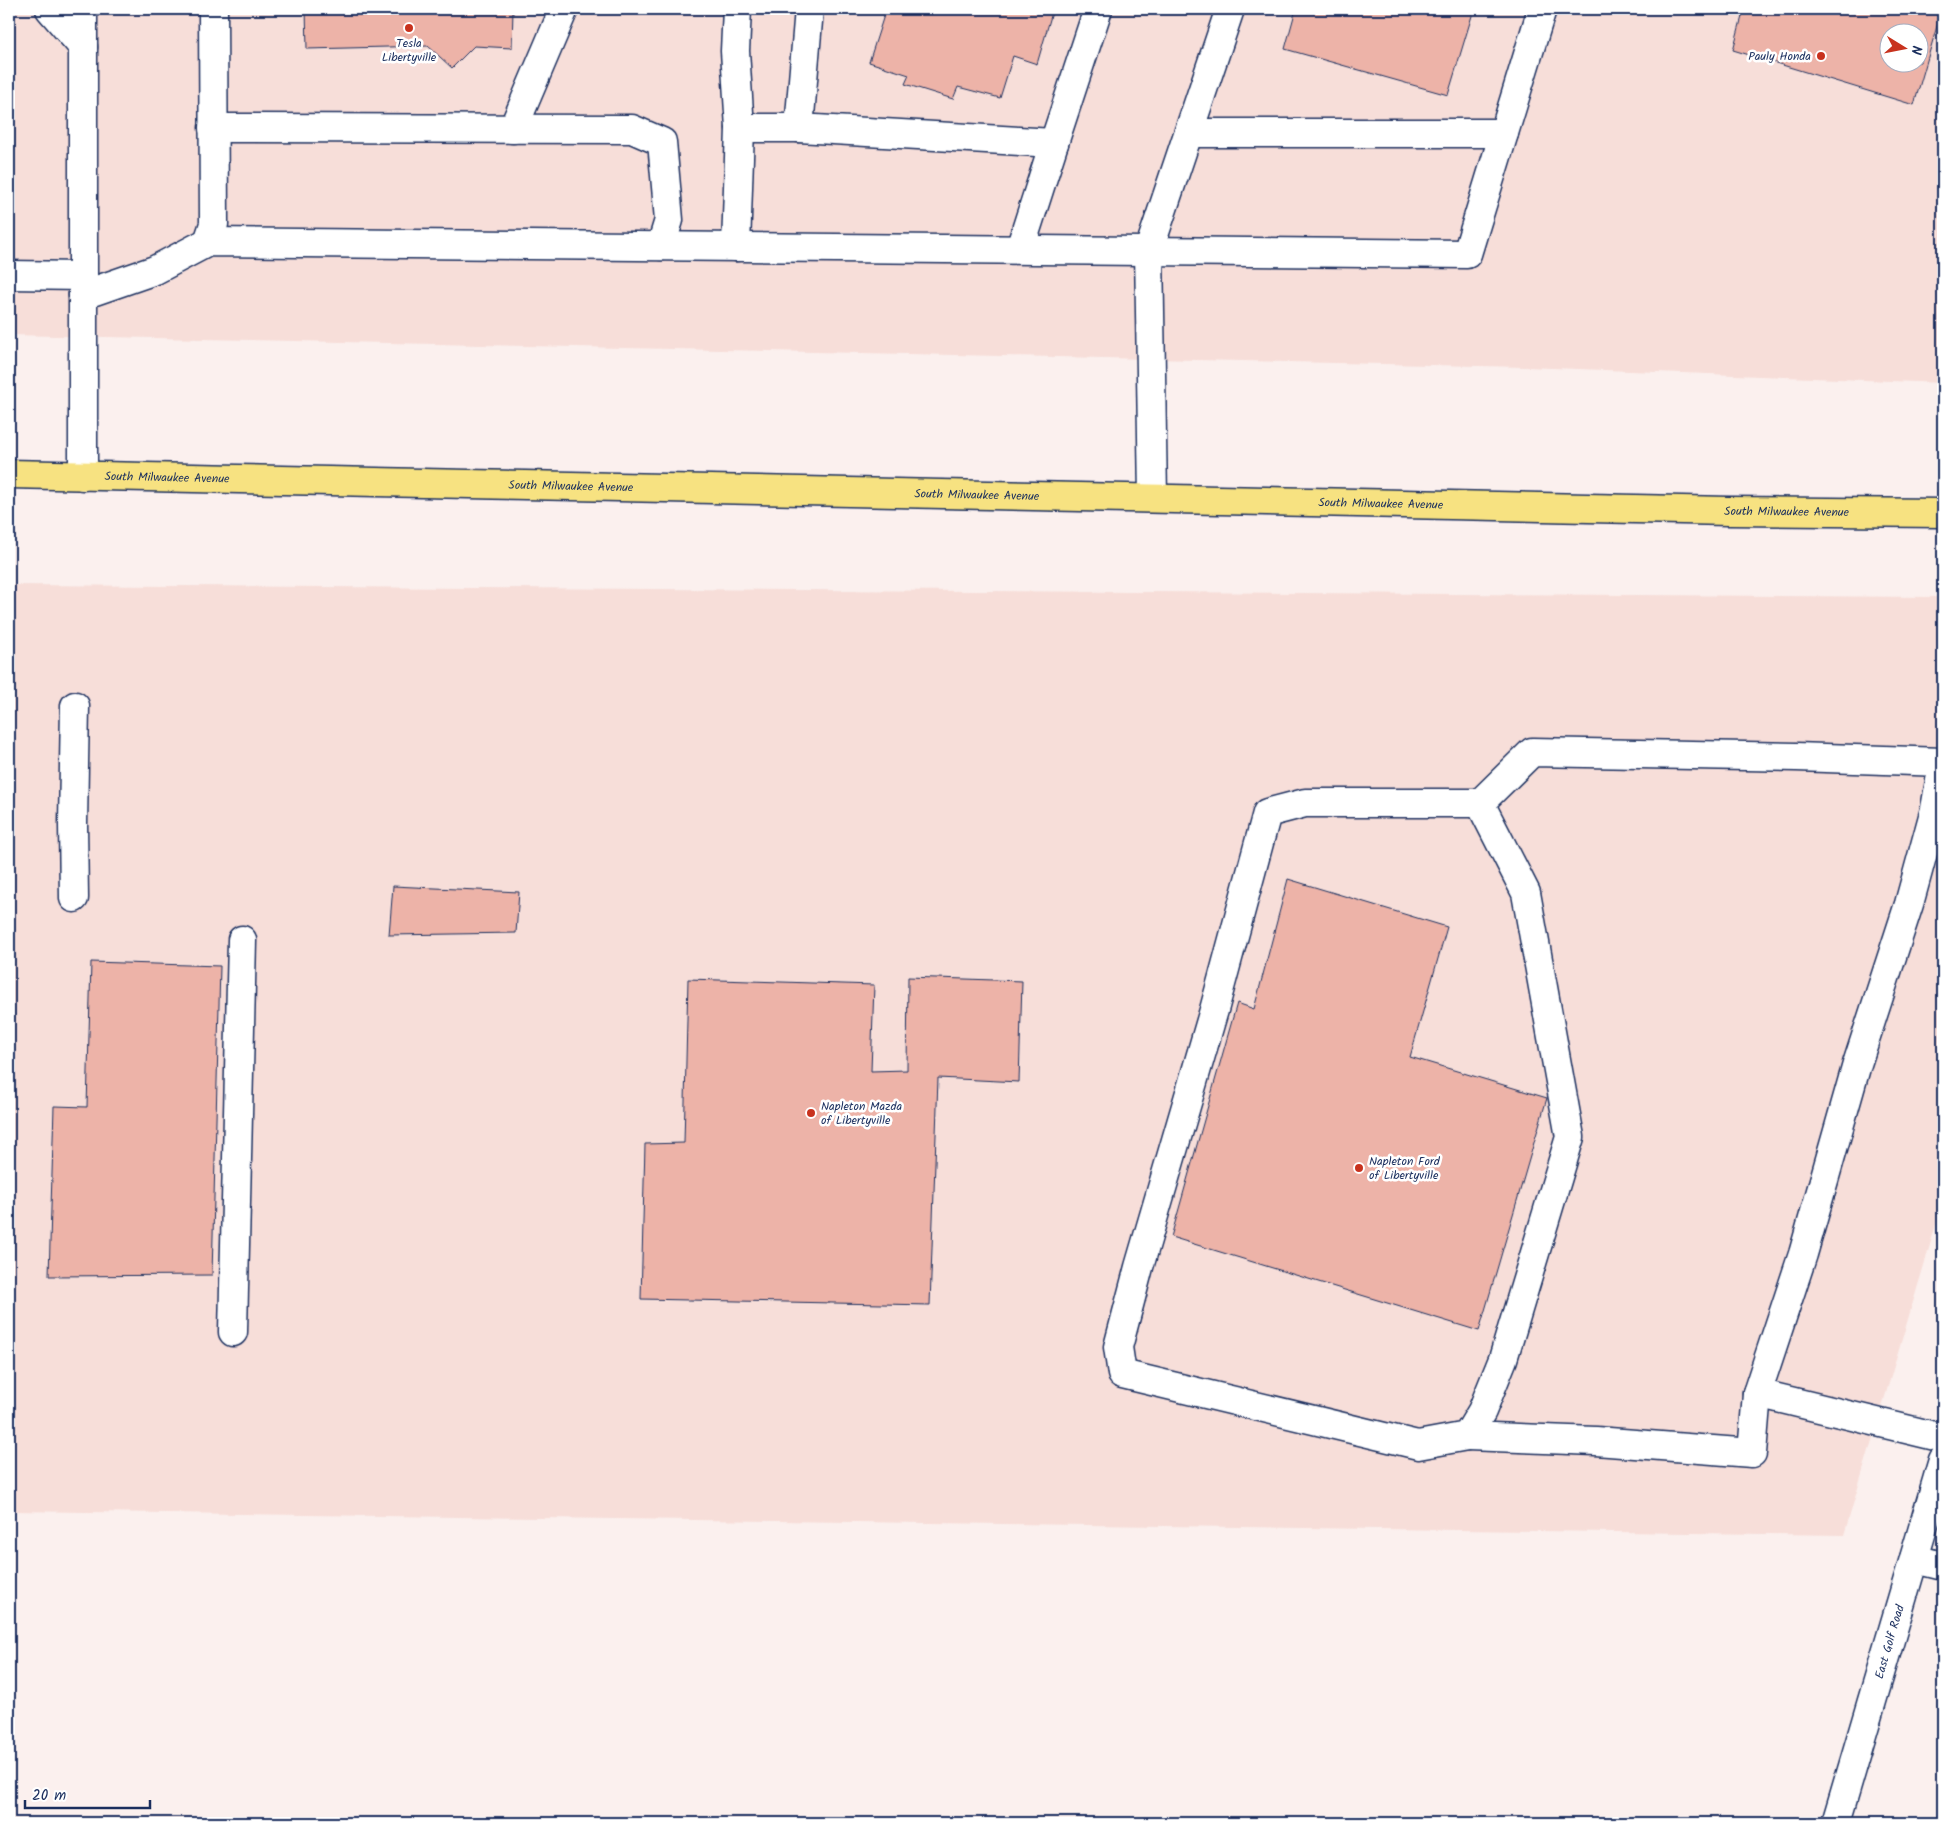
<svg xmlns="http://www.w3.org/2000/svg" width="1952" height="1832" font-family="Kalam,sans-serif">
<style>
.built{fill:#f7ded9;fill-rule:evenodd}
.building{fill:#edb3a8;stroke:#1b2f5e;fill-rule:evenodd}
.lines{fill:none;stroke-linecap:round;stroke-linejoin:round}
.minor-casing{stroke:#1b2f5e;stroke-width:31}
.major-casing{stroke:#1b2f5e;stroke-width:31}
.minor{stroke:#fff;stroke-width:28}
.major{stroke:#f7e281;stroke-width:28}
.poi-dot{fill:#c8321e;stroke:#fff;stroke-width:2}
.labels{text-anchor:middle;stroke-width:5;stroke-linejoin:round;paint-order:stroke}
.poi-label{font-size:12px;fill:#1b2f5e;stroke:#fff;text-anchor:start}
.street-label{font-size:12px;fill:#1b2f5e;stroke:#fff}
</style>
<rect width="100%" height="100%" fill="#fbf0ee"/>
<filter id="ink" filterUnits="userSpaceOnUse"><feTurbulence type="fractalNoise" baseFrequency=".02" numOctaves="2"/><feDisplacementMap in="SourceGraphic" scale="10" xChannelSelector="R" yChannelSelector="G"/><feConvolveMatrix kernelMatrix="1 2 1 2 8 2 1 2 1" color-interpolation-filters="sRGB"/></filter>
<g filter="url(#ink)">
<g class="built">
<path d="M 9,9 L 1943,9 L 1943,383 L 1526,367 L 9,335 ZM 1890,32 L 1920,32 L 1920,62 L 1890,62 Z"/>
<path d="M 9,585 L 1943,597 L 1943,1201 L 1844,1535 L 9,1511 Z"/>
</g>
<g class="building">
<path d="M 306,9 L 513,9 L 512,48 L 474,46 L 452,68 L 428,46 L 307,49 Z"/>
<path d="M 886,9 L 1053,9 L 1037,64 L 1013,56 L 1000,98 L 958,87 L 953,99 L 905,84 L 909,75 L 869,62 Z"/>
<path d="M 1296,9 L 1474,9 L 1448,95 L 1285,49 Z"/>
<path d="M 1744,9 L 1942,9 L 1914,105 L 1733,50 ZM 1890,32 L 1920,32 L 1920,62 L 1890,62 Z"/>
<path d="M 1288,879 L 1447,927 L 1410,1057 L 1547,1098 L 1479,1331 L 1171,1237 L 1237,1003 L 1254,1009 Z"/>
<path d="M 393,886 L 519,892 L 516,933 L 389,935 Z"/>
<path d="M 91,962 L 220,966 L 212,1275 L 49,1276 L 54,1106 L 87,1107 Z"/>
<path d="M 908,977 L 1022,981 L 1019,1082 L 938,1078 L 930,1305 L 641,1299 L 645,1144 L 684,1143 L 688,979 L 874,985 L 871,1071 L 907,1070 Z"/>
</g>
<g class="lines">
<g class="minor-casing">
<g id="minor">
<path d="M 50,9 L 83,47"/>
<path d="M 737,9 L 735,51 L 740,128"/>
<path d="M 809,9 L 799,128 L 1054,143 L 1020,249"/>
<path d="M 213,128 L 632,129 L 662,142 L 669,220 L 661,246"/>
<path d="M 513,129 L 564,9"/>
<path d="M 1189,133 L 1504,133"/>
<path d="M 1054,143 L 1098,9"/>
<path d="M 208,242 L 214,224 L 213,9"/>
<path d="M 736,247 L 740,128 L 799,128"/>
<path d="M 9,275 L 83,276"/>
<path d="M 83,295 L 155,270 L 208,242 L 1467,254 L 1542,9"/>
<path d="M 83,476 L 83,9"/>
<path d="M 1153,498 L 1149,250 L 1230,9"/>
<path d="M 1480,803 L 1526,893 L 1570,1137 L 1503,1359 L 1482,1411 L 1467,1436 L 1418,1445 L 1122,1374 L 1118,1347 L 1139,1267 L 1214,1010 L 1267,813 L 1305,803 L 1480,803 L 1532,752 L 1796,757 L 1943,762"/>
<path d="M 74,898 L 73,824 L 75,706"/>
<path d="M 233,1332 L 242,940"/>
<path d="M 1757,1393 L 1943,1438"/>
<path d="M 1467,1436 L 1596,1441 L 1752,1453 L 1757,1393 L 1803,1254 L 1857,1064 L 1909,904 L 1935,809 L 1943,764"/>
<path d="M 1914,1559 L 1943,1566"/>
<path id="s1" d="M 1836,1823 L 1943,1460"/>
</g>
</g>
<g class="major-casing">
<g id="major">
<path id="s2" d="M 9,474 L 1729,511 L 1943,513"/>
</g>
</g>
<use href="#minor" class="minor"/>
<use href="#major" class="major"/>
</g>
</g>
<g class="poi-dot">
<circle cx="409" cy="28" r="5"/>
<circle cx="1821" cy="56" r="5"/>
<circle cx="811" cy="1113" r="5"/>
<circle cx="1359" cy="1168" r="5"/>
</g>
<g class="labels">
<g class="poi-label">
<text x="409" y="47" text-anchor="middle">Tesla<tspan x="409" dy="14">Libertyville</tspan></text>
<text x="1811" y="60" text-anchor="end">Pauly Honda</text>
<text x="821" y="1110">Napleton Mazda<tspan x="821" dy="14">of Libertyville</tspan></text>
<text x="1369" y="1165">Napleton Ford<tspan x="1369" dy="14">of Libertyville</tspan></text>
</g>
<g class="street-label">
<text dy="4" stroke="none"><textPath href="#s2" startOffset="158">South Milwaukee Avenue</textPath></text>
<text dy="4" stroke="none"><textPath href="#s2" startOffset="562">South Milwaukee Avenue</textPath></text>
<text dy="4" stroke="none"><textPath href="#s2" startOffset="968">South Milwaukee Avenue</textPath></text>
<text dy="4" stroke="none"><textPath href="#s2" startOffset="1372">South Milwaukee Avenue</textPath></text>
<text dy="4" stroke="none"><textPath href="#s2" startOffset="1778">South Milwaukee Avenue</textPath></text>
<text dy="4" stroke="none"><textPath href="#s1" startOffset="189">East Golf Road</textPath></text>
</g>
</g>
<rect width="1952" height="1832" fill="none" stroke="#fff" stroke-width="30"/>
<rect x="15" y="15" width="1922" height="1802" fill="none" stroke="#1b2f5e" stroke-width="2" filter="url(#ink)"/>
<g transform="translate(1904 48) rotate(100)"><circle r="24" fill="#ffffff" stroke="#a4acbf"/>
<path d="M0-4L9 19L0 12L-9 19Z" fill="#c8321e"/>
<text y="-8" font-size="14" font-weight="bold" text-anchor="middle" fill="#1b2f5e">N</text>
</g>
<path d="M25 1800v8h125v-8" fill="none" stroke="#1b2f5e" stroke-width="2.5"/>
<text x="32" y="1800" font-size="15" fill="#1b2f5e" stroke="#ffffff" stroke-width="4" paint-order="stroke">20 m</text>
</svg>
